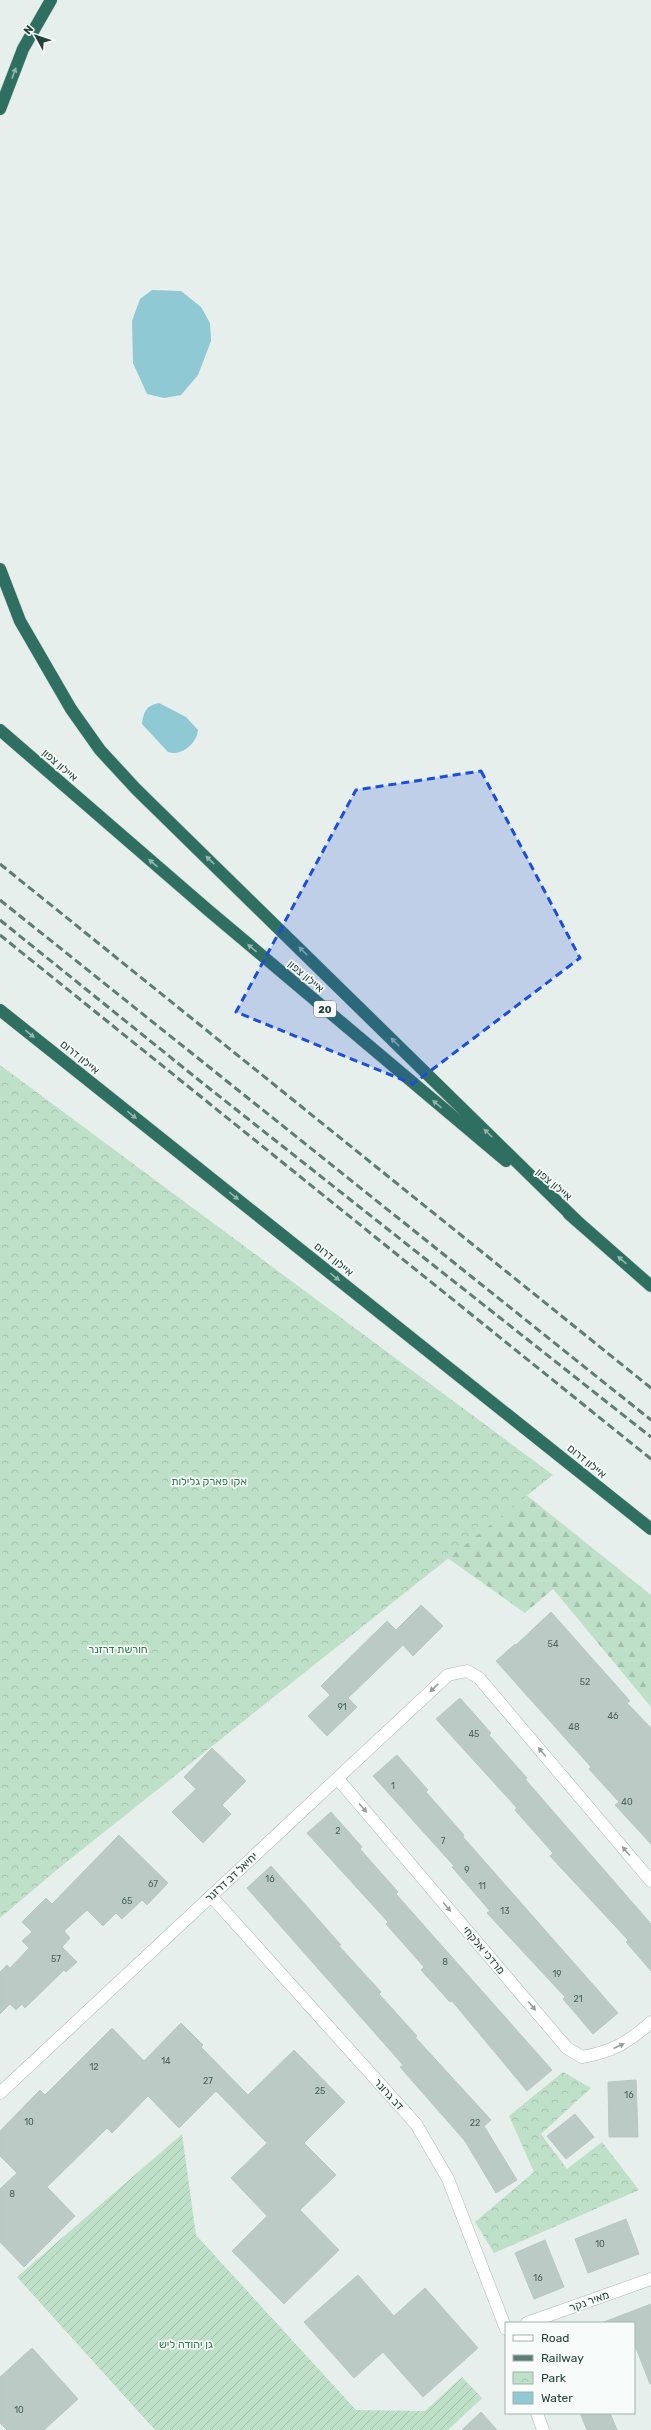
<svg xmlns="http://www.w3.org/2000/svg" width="651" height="2430" font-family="Rubik,'Noto Sans Hebrew',sans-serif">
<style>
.forest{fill:url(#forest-firs)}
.park{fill:url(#park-crowns)}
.garden{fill:url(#garden-furrows)}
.water{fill:#8ec9d4}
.building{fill:#bbcac4;stroke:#b8c9c2}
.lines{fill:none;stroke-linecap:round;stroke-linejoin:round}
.minor-casing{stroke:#a8b8b2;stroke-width:13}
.highway-casing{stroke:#c2cac8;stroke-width:13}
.minor{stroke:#fff;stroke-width:12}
.highway{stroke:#2f6f62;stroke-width:12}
.rail{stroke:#5f7d75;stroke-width:3;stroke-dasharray:8 4;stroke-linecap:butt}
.oneway{fill:#93b5ae}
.oneway2{fill:#92a09c}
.marked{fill:#1d4ed8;fill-opacity:0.2;stroke:#1d4ed8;stroke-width:3;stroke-dasharray:8 5;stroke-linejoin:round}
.labels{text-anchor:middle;stroke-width:3.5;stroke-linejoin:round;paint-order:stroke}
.number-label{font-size:9px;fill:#4a645c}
.shield{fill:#f7fbf9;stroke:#637a73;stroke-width:1}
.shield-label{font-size:10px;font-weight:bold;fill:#24423a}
.street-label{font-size:11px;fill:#24423a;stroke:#f7fbf9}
.park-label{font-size:11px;fill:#2d7a4b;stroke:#f7fbf9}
</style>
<defs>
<pattern id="forest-firs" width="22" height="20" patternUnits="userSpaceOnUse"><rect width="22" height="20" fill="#bfe0c8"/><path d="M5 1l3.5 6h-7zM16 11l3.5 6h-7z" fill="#a4c1ad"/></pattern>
<pattern id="park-crowns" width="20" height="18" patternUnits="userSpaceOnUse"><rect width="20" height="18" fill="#bfe0c8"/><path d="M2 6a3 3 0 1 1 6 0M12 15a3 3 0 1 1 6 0" fill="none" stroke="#a4c1ad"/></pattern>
<pattern id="garden-furrows" width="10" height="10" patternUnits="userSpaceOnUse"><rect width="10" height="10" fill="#bfe0c8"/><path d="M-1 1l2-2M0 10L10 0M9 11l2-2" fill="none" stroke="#a4c1ad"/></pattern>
</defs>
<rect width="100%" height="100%" fill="#e6efeb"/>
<path class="forest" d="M 463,1444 L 651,1595 L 651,1707 L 553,1589 L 525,1613 L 422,1540 Z"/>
<g class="park">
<path d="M 0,1065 L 553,1475 L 59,1868 L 0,1918 Z"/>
<path d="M 563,2072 L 591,2088 L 541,2134 L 567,2169 L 602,2142 L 639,2190 L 494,2253 L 475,2222 L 534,2172 L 509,2116 Z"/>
</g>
<path class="garden" d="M 182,2134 L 196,2235 L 356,2410 L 425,2411 L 462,2377 L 482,2398 L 448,2430 L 155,2430 L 17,2277 Z"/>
<g class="water">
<path d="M 152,290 L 181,291 L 201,307 L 210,323 L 211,341 L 198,375 L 181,395 L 164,398 L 147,394 L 133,363 L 132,321 L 140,299 Z"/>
<path d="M 159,703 L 186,717 L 198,730 C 197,743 181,757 168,752 L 142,724 C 143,712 147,705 159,703 Z"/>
</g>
<g class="building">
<path d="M 421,1605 L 443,1626 L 413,1656 L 403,1645 L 348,1698 L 357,1707 L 327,1736 L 308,1716 L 330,1695 L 321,1686 L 387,1621 L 396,1630 Z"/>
<path d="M 551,1612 L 630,1701 L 627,1703 L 651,1728 L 651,1844 L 615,1805 L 619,1802 L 589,1769 L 591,1767 L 496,1661 L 515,1644 L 516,1645 Z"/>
<path d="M 460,1698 L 491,1733 L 489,1735 L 527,1778 L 525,1779 L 651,1924 L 651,1971 L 626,1942 L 628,1940 L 550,1856 L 553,1853 L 515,1810 L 517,1808 L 436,1719 Z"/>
<path d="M 212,1748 L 246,1781 L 222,1805 L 231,1814 L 203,1843 L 172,1812 L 196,1789 L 184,1777 Z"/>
<path d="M 397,1755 L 428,1790 L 426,1792 L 464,1835 L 463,1837 L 618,2013 L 593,2034 L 563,1999 L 565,1997 L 487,1913 L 490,1911 L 452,1867 L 454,1866 L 373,1776 Z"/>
<path d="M 331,1812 L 362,1847 L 360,1849 L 398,1892 L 396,1894 L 552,2070 L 527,2091 L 452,2001 L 450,2002 L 421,1970 L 424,1967 L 386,1924 L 388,1922 L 307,1833 Z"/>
<path d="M 119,1835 L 168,1883 L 147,1905 L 142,1900 L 122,1919 L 116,1913 L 103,1926 L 87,1910 L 64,1931 L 70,1938 L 62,1947 L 77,1962 L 66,1972 L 64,1970 L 25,2008 L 22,2004 L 16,2010 L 10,2004 L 0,2014 L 0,1972 L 7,1965 L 10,1968 L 29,1948 L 22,1941 L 32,1932 L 22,1922 L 46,1898 L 52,1904 Z"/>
<path d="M 271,1866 L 341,1945 L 339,1946 L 381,1992 L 379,1994 L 417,2036 L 415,2037 L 491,2120 L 484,2126 L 517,2180 L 496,2193 L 465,2141 L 400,2067 L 403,2065 L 247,1888 Z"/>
<path d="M 181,2023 L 203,2045 L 201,2047 L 248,2095 L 294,2050 L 345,2102 L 304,2143 L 336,2175 L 300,2210 L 339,2250 L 284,2304 L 232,2251 L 267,2216 L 231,2178 L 267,2143 L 216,2091 L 179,2128 L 148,2096 L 112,2133 L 107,2128 L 47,2187 L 75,2216 L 24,2267 L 0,2242 L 0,2189 L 17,2173 L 0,2156 L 0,2131 L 40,2090 L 45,2095 L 112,2028 L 144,2061 Z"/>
<path d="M 636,2080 L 638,2137 L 609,2137 L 608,2082 Z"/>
<path d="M 575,2114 L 594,2137 L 566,2159 L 547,2136 Z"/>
<path d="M 626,2219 L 639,2254 L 588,2273 L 575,2239 Z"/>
<path d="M 545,2240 L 564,2287 L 534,2299 L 515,2253 Z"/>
<path d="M 358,2275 L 394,2316 L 425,2288 L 478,2348 L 423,2397 L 383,2352 L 354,2378 L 304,2322 Z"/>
<path d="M 651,2304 L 651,2384 L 650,2384 L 634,2343 L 634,2323 L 604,2322 Z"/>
<path d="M 32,2348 L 78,2399 L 44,2430 L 7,2430 L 0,2423 L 0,2377 Z"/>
<path d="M 481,2412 L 497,2430 L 462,2430 Z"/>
<path d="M 580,2413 L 610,2413 L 617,2430 L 587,2430 Z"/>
</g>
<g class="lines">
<g class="minor-casing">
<g id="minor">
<path d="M 338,1779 L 567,2048 L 582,2057 C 612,2052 629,2042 651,2022"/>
<path d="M 211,1896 L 416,2124 L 448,2179 L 506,2329"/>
<path d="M 0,2093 L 448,1675 L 467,1671 L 479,1678 L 651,1881"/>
<path d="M 527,2323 L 651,2279"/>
<path d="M 537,2413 L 543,2430"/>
</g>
</g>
<g class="highway-casing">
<g id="highway">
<path d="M 0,109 L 23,49 L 51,0"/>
<path d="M 0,569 L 20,621 L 71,709 L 100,750 L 136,789 L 576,1220"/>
<path d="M 0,730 L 208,910 L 506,1161"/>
<path d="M 0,1010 L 651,1529"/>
<path d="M 569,1214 L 651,1286"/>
</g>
</g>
<use href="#minor" class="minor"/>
<use href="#highway" class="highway"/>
<g class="rail">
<path d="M 0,864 L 651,1388"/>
<path d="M 0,900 L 651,1420"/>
<path d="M 0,920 L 200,1081 L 651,1437"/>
<path d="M 0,935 L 651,1459"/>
</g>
</g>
<defs><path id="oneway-solid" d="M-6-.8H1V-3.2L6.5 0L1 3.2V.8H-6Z"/></defs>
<g class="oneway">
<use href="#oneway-solid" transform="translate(14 73) rotate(-70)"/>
<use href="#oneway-solid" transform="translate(210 860) rotate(-136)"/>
<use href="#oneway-solid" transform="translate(153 863) rotate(-139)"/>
<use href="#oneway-solid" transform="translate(252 948) rotate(-140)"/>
<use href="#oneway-solid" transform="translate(303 951) rotate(-135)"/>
<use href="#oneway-solid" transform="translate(30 1034) rotate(39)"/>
<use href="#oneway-solid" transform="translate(395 1042) rotate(-135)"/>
<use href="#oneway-solid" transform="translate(437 1104) rotate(-140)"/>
<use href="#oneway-solid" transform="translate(132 1115) rotate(39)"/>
<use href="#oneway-solid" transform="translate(488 1133) rotate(-135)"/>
<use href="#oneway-solid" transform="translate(234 1196) rotate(39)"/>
<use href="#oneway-solid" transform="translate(622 1260) rotate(-139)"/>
<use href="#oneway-solid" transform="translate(335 1277) rotate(39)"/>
</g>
<g class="oneway2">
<use href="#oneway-solid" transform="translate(434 1688) rotate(137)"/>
<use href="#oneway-solid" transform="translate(542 1752) rotate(-130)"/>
<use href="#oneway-solid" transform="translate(363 1808) rotate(50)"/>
<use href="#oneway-solid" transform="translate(626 1851) rotate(-130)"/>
<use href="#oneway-solid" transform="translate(447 1907) rotate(50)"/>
<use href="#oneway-solid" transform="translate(532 2006) rotate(50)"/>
<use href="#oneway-solid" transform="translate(619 2046) rotate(-24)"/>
</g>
<path class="marked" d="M 481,771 L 580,958 L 413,1084 L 236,1012 L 356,790 Z"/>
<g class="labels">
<g class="number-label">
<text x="553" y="1647">54</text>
<text x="585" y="1685">52</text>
<text x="342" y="1710">91</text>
<text x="613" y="1719">46</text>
<text x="574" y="1730">48</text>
<text x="474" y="1737">45</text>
<text x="393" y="1789">1</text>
<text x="627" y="1805">40</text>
<text x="338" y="1834">2</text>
<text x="443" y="1844">7</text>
<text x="467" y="1873">9</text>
<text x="270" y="1882">16</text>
<text x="153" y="1887">67</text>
<text x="482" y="1889">11</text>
<text x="127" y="1904">65</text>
<text x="505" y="1914">13</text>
<text x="56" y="1962">57</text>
<text x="445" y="1965">8</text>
<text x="557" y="1977">19</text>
<text x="578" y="2002">21</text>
<text x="166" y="2064">14</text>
<text x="94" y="2070">12</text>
<text x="208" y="2084">27</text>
<text x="320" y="2094">25</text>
<text x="629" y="2098">16</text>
<text x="29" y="2125">10</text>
<text x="475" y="2126">22</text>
<text x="12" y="2197">8</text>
<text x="600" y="2247">10</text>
<text x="538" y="2281">16</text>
<text x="19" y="2413">10</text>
</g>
<rect class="shield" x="314" y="1001" width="22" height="16" rx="3"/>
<g class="shield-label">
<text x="325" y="1013">20</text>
</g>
<g class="street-label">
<text transform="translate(60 765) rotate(41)" y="4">איילון צפון</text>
<text transform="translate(306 976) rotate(40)" y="4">איילון צפון</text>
<text transform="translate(80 1057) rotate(39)" y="4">איילון דרום</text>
<text transform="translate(554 1184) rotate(40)" y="4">איילון צפון</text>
<text transform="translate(334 1259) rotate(39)" y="4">איילון דרום</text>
<text transform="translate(587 1461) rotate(39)" y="4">איילון דרום</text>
<text transform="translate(231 1877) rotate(-43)" y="4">יחיאל דב דרזנר</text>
<text transform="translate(484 1950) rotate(50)" y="4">מרדכי אלקחי</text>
<text transform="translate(389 2094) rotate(48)" y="4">דב גרונר</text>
<text transform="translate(589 2301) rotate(-20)" y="4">מאיר נקר</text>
</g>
<g class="park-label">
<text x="209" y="1485">אקו פארק גלילות</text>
<text x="118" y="1653">חורשת דרזנר</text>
<text x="186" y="2348">גן יהודה ליש</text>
</g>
</g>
<rect x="505" y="2322" width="130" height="92" fill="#f7fbf9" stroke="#a3b1ad"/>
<rect x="513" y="2335" width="20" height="6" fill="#ffffff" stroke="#a3b1ad"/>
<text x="541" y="2342" font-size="12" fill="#24423a">Road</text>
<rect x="513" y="2355" width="20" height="6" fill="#5f7d75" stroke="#a3b1ad"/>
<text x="541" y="2362" font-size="12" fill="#24423a">Railway</text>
<rect x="513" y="2372" width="20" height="12" fill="url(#park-crowns)" stroke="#a3b1ad"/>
<text x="541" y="2382" font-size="12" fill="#24423a">Park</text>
<rect x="513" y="2392" width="20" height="12" fill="#8ec9d4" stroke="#a3b1ad"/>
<text x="541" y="2402" font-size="12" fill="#24423a">Water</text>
<g transform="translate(36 36) rotate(310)" stroke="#f7fbf9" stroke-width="3" paint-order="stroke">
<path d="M0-3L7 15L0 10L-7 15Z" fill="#24423a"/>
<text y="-6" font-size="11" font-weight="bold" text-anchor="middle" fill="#24423a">N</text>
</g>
</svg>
